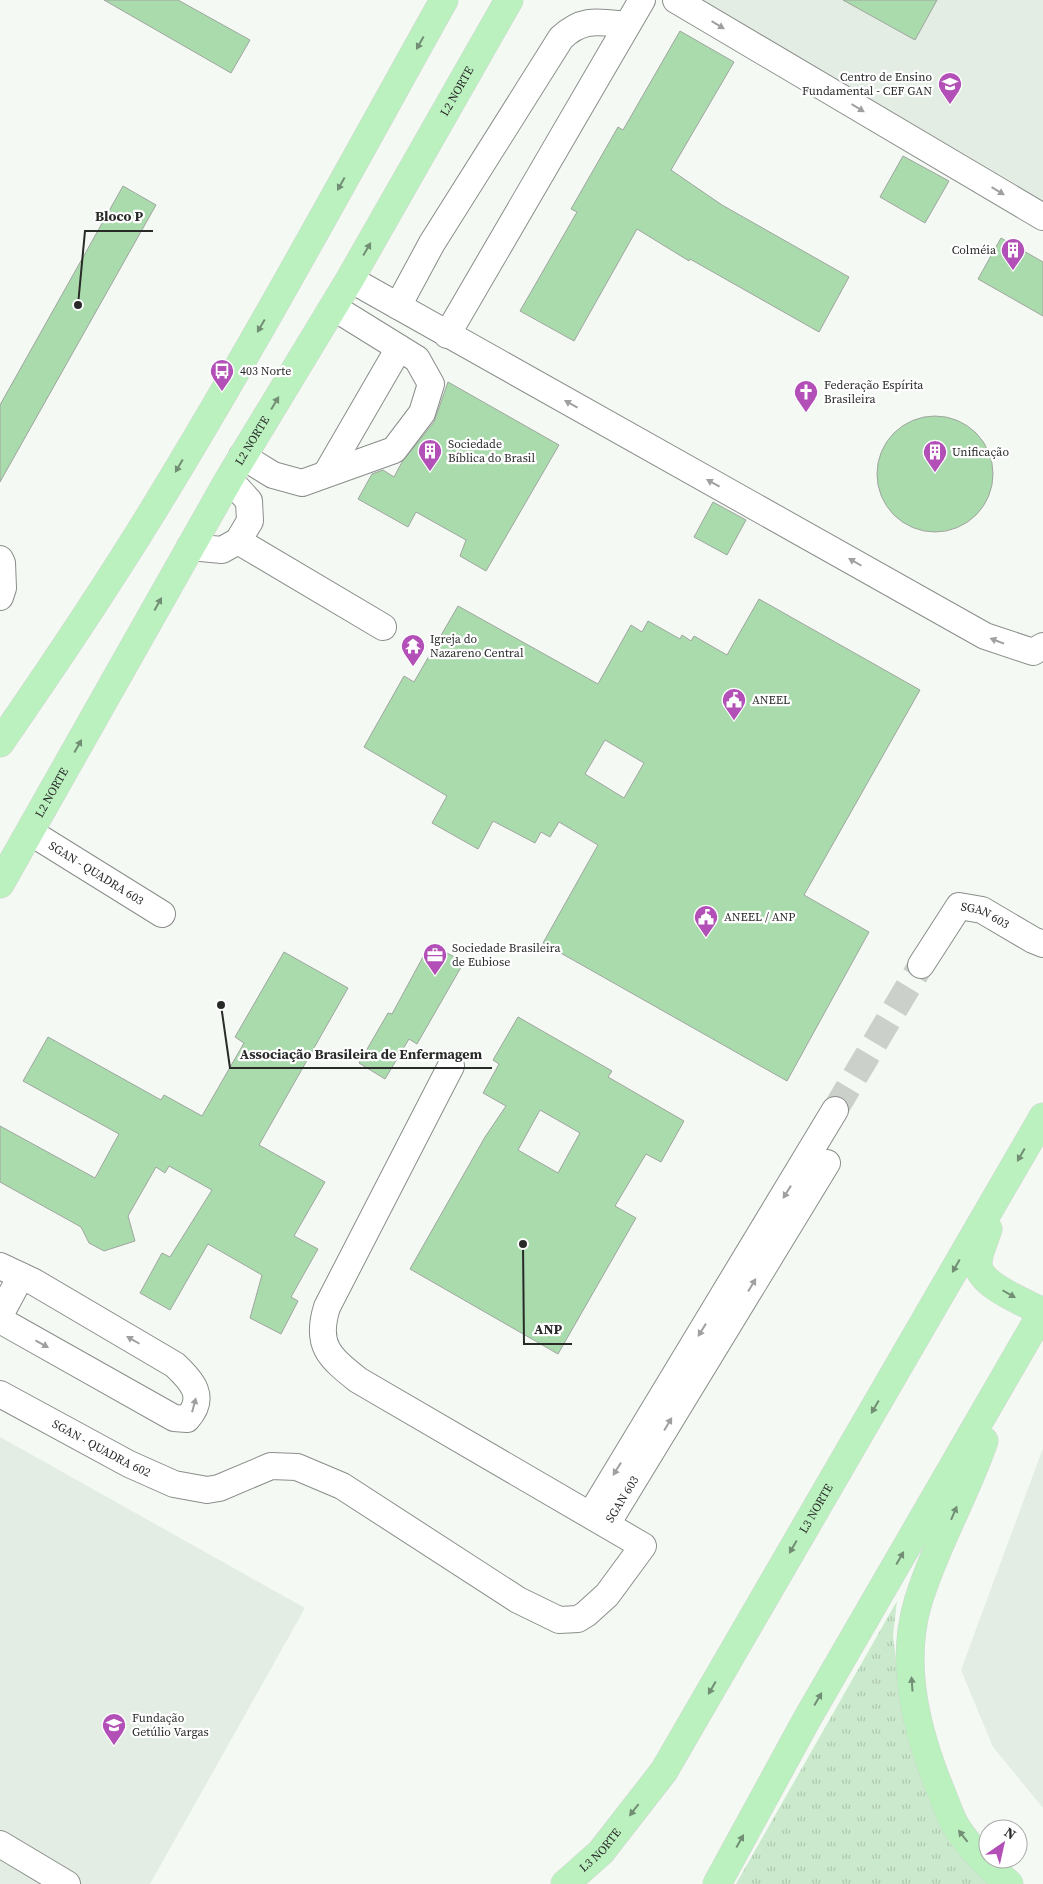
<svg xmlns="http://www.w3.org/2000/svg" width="1043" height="1884" font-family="'Source Serif 4',serif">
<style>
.built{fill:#e3ede3}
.grass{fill:url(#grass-tufts)}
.building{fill:#aadbac;stroke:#a0a5a0;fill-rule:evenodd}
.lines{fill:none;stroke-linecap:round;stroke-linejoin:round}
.minor-tunnel{stroke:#cbd0cb;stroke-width:26;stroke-dasharray:26 13;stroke-linecap:butt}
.minor-casing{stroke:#8a8e8a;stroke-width:28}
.major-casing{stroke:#d4d5d4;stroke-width:29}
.minor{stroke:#fff;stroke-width:26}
.major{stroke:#bbf1bf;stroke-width:28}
.oneway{fill:#9fa09f}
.oneway2{fill:#728e74}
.labels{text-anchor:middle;stroke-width:4.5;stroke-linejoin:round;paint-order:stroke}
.poi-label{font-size:12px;fill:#292b29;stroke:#fff;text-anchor:start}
.street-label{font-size:12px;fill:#292b29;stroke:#fff}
.leader{fill:none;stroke:#292b29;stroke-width:2}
.callout-dot{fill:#292b29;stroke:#fff;stroke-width:2}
.callout-label{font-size:14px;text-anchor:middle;font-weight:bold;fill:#292b29;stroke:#fff;stroke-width:4.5;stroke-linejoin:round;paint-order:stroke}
</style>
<defs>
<pattern id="grass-tufts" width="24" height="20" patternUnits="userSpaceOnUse" patternTransform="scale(1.25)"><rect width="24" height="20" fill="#cbe9cc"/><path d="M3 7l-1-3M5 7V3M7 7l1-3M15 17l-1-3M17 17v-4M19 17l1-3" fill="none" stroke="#aec8af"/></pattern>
</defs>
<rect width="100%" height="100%" fill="#f4f9f4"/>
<g class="built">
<path d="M 673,0 L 1043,0 L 1043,210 Z"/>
<path d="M 0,1437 L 305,1608 L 150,1884 L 0,1884 Z"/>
<path d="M 1043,1448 L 1043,1808 L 993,1747 L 961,1670 Z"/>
</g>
<path class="grass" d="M 897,1601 L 893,1635 L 901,1702 L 998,1884 L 736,1884 Z"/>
<g class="building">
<path d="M 104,0 L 178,0 L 250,40 L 231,73 Z"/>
<path d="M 843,0 L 937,0 L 915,40 Z"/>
<path d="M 680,31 L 734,62 L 671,170 L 722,205 L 849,277 L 819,332 L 690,259 L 689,261 L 637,229 L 574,341 L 520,311 L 577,212 L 571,209 L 618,127 L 623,130 Z"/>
<path d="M 903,156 L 949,181 L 925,223 L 880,197 Z"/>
<path d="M 123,186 L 156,205 L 0,482 L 0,405 Z"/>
<path d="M 1001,238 L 1043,262 L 1043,316 L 978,279 Z"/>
<path d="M 448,382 L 559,445 L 486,571 L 460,556 L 466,540 L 416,512 L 408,527 L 358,499 L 372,474 L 383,470 L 394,477 L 402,462 L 434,422 Z"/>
<circle cx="935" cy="474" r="58"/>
<path d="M 713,502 L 746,520 L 727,555 L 694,537 Z"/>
<path d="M 759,599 L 920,690 L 804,895 L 869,932 L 787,1081 L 543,943 L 598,845 L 559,822 L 550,837 L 541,832 L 535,843 L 493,821 L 478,849 L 432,823 L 447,796 L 364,747 L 404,676 L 414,682 L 458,606 L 598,684 L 631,625 L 642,632 L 648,621 L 680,639 L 682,635 L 691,641 L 694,636 L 727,655 ZM 605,740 L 644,763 L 624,798 L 585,774 Z"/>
<path d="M 430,944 L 464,962 L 417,1044 L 409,1039 L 385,1079 L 359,1063 L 388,1013 L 392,1014 Z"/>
<path d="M 284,952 L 348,988 L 259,1145 L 325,1182 L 294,1236 L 318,1249 L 291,1297 L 298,1301 L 281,1334 L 250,1318 L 262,1275 L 208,1244 L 170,1310 L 140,1293 L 162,1253 L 170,1257 L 212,1190 L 169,1166 L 165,1173 L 156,1167 L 128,1216 L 135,1241 L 104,1251 L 89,1243 L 81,1227 L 0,1182 L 0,1126 L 95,1178 L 119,1134 L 23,1081 L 48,1037 L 161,1100 L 164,1095 L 202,1116 L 244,1043 L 235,1037 Z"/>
<path d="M 518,1017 L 612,1071 L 608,1077 L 684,1121 L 661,1162 L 646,1154 L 615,1206 L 636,1218 L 558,1354 L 410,1269 L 485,1137 L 506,1106 L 483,1093 L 499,1064 L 493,1060 ZM 540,1110 L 580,1133 L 558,1173 L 518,1150 Z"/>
</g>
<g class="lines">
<path class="minor-tunnel" d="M 835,1110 L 921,965"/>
<g class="minor-casing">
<g id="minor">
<path d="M 676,0 L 1043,217"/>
<path d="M 350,279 L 985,636 L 1033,652 L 1043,646"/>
<path d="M 398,306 L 432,243 L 561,38 C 583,17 599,22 627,25"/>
<path d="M 447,335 L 642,0"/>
<path d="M 242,456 L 273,475 L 302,483 L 394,450 L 422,413 L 431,384 L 417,359 L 333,307"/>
<path d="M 326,474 L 399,348"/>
<path d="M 238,541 L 383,627"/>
<path d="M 190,547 L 222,550 L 238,541 L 250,521 L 249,501 L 229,479"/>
<path d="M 0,559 L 2,563 L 3,588 L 0,597"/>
<path id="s1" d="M 30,832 L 162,914"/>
<path id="s2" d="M 921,965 L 959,906 L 982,910 L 1033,940 L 1043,944"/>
<path d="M 0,1266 L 34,1282 L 175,1365 C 192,1381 207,1397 187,1419 L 174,1418 L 0,1320"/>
<path d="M 0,1315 L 21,1276"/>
<path id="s3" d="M 0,1394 L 129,1464 L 174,1484 L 207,1490 L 219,1488 L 271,1466 L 297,1467 L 342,1486 L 518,1600 L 559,1620 L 578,1619 L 586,1614 L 607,1595 L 643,1546 L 358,1380 C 329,1357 315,1345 327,1307 L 451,1066"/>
<path d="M 591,1514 L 835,1110"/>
<path id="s4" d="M 607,1524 L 827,1163"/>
<path d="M 0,1844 L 67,1884"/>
</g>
</g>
<g class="major-casing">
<g id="major">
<path d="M 0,743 C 52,668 103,592 151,514 C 254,346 348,172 444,0"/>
<path id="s5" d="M 0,884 L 229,479 L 350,279 L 509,0"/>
<path d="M 988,1229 C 985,1239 978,1253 978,1263 C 978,1285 1026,1303 1043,1312"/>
<path d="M 984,1441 C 965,1496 935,1546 918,1602 C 899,1666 917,1734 942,1794 C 946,1804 950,1816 955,1825 C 969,1848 989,1867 1009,1884"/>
<path id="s6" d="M 565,1884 L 601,1852 L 664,1771 L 1043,1117"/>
<path d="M 717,1884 L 807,1719 L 1043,1311"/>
</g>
</g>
<use href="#minor" class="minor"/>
<use href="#major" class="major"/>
</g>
<defs><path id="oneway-solid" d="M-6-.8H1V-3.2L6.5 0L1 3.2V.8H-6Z" transform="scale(1.25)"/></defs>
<g class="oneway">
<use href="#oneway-solid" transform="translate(718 25) rotate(31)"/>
<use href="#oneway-solid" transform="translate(858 108) rotate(31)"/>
<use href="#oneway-solid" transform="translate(998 191) rotate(31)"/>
<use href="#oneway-solid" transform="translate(571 404) rotate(-151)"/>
<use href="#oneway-solid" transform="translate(713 483) rotate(-151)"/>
<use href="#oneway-solid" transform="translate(855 562) rotate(-150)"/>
<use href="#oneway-solid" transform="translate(997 641) rotate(-159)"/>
<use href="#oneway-solid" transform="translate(787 1192) rotate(122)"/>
<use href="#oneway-solid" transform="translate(752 1285) rotate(-59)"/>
<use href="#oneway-solid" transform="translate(702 1330) rotate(122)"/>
<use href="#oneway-solid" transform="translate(133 1340) rotate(-150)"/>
<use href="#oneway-solid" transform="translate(42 1344) rotate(29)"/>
<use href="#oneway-solid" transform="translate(194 1405) rotate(-75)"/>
<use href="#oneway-solid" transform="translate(668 1424) rotate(-59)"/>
<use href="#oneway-solid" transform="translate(617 1469) rotate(122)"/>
</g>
<g class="oneway2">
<use href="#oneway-solid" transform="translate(420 43) rotate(119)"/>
<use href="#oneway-solid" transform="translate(341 184) rotate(119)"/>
<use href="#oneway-solid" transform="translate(367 249) rotate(-60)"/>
<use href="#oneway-solid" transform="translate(261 326) rotate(120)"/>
<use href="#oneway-solid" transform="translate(275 403) rotate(-59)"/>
<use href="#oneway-solid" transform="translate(179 466) rotate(120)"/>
<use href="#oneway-solid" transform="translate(158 604) rotate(-61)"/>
<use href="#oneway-solid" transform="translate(78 746) rotate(-61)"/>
<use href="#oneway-solid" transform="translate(1021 1155) rotate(120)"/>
<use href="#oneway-solid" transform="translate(956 1266) rotate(120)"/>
<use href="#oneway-solid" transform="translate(1009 1294) rotate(30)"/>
<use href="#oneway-solid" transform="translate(875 1407) rotate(120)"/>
<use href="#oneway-solid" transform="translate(954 1513) rotate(-67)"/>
<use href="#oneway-solid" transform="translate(793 1547) rotate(120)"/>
<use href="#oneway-solid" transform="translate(900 1558) rotate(-60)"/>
<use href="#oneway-solid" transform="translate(912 1684) rotate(-94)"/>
<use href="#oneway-solid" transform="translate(712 1688) rotate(120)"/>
<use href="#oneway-solid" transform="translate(818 1699) rotate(-60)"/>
<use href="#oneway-solid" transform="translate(634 1810) rotate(128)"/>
<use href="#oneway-solid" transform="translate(963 1836) rotate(-128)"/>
<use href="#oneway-solid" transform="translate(740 1841) rotate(-61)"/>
</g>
<defs>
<g id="school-pin" transform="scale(1.25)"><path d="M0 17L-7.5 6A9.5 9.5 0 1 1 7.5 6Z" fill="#b250b7" stroke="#fff"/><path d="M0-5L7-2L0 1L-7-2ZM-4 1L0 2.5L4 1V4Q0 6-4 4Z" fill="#fff"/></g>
<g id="building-pin" transform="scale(1.25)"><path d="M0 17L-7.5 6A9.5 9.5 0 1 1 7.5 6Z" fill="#b250b7" stroke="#fff"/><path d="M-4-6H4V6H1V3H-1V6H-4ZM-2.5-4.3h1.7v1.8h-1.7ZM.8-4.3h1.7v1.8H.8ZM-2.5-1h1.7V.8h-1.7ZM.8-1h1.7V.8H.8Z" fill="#fff"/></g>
<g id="bus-pin" transform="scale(1.25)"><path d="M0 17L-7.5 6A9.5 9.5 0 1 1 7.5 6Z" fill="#b250b7" stroke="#fff"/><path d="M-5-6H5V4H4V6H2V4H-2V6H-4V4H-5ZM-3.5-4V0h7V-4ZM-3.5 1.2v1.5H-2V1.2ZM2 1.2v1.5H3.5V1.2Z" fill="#fff"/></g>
<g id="church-pin" transform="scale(1.25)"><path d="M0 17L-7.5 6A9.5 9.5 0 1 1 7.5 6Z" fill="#b250b7" stroke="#fff"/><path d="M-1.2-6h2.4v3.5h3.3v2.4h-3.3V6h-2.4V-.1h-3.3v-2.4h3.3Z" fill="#fff"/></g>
<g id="temple-pin" transform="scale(1.25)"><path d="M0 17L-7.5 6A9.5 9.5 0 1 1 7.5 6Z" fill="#b250b7" stroke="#fff"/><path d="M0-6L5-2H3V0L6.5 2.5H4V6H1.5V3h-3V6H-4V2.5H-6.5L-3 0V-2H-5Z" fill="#fff"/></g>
<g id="civic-pin" transform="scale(1.25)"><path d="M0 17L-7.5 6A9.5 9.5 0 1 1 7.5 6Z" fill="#b250b7" stroke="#fff"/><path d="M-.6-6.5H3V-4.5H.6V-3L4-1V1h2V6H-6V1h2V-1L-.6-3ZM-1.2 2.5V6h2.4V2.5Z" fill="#fff"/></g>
<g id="office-pin" transform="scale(1.25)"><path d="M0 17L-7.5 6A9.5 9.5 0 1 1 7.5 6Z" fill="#b250b7" stroke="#fff"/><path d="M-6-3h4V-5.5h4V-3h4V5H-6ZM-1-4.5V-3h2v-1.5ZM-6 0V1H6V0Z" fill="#fff"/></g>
<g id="university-pin" transform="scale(1.25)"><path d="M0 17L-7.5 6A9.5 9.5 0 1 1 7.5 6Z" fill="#b250b7" stroke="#fff"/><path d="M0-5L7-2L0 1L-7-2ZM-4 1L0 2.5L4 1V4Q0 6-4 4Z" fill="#fff"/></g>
</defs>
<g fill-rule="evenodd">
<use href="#school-pin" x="950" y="84"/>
<use href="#building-pin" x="1013" y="250"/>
<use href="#bus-pin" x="222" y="371"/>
<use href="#church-pin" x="806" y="392"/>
<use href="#building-pin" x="430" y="451"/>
<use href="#building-pin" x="935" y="452"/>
<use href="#temple-pin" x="413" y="646"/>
<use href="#civic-pin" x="734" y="700"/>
<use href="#civic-pin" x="706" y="917"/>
<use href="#office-pin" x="435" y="955"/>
<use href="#university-pin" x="114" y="1725"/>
</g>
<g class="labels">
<g class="poi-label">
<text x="932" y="81" text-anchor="end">Centro de Ensino<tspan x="932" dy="14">Fundamental - CEF GAN</tspan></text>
<text x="996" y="254" text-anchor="end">Colméia</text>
<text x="240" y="375">403 Norte</text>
<text x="824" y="389">Federação Espírita<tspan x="824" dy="14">Brasileira</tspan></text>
<text x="448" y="448">Sociedade<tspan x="448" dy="14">Bíblica do Brasil</tspan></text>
<text x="952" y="456">Unificação</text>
<text x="430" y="643">Igreja do<tspan x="430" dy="14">Nazareno Central</tspan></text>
<text x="752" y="704">ANEEL</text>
<text x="724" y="921">ANEEL / ANP</text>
<text x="452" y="952">Sociedade Brasileira<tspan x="452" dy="14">de Eubiose</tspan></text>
<text x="132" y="1722">Fundação<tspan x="132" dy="14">Getúlio Vargas</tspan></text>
</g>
<g class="street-label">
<text dy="4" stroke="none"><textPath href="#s5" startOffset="915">L2 NORTE</textPath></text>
<text dy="4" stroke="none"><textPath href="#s5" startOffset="510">L2 NORTE</textPath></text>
<text dy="4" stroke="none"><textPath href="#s5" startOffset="105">L2 NORTE</textPath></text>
<text dy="4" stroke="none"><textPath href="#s1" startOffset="78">SGAN - QUADRA 603</textPath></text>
<text dy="4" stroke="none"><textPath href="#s2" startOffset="98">SGAN 603</textPath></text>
<text dy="4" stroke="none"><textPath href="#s3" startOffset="115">SGAN - QUADRA 602</textPath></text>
<text dy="4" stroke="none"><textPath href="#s4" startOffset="29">SGAN 603</textPath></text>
<text dy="4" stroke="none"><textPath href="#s6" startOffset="454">L3 NORTE</textPath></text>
<text dy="4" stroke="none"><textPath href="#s6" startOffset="49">L3 NORTE</textPath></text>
</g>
</g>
<path class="leader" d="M78 305L85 231H153M221 1005L230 1068H492M523 1244L524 1344H572"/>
<g class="callout-dot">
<circle cx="78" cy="305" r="5"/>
<circle cx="221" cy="1005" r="5"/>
<circle cx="523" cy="1244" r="5"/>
</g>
<g class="callout-label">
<text x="119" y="221">Bloco P</text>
<text x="361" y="1059">Associação Brasileira de Enfermagem</text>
<text x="548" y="1334">ANP</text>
</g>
<g transform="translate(1003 1844) rotate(34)"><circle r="24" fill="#ffffff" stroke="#a9aaa9"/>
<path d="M0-4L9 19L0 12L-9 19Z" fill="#b250b7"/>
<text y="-8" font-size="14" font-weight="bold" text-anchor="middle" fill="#292b29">N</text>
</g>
</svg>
